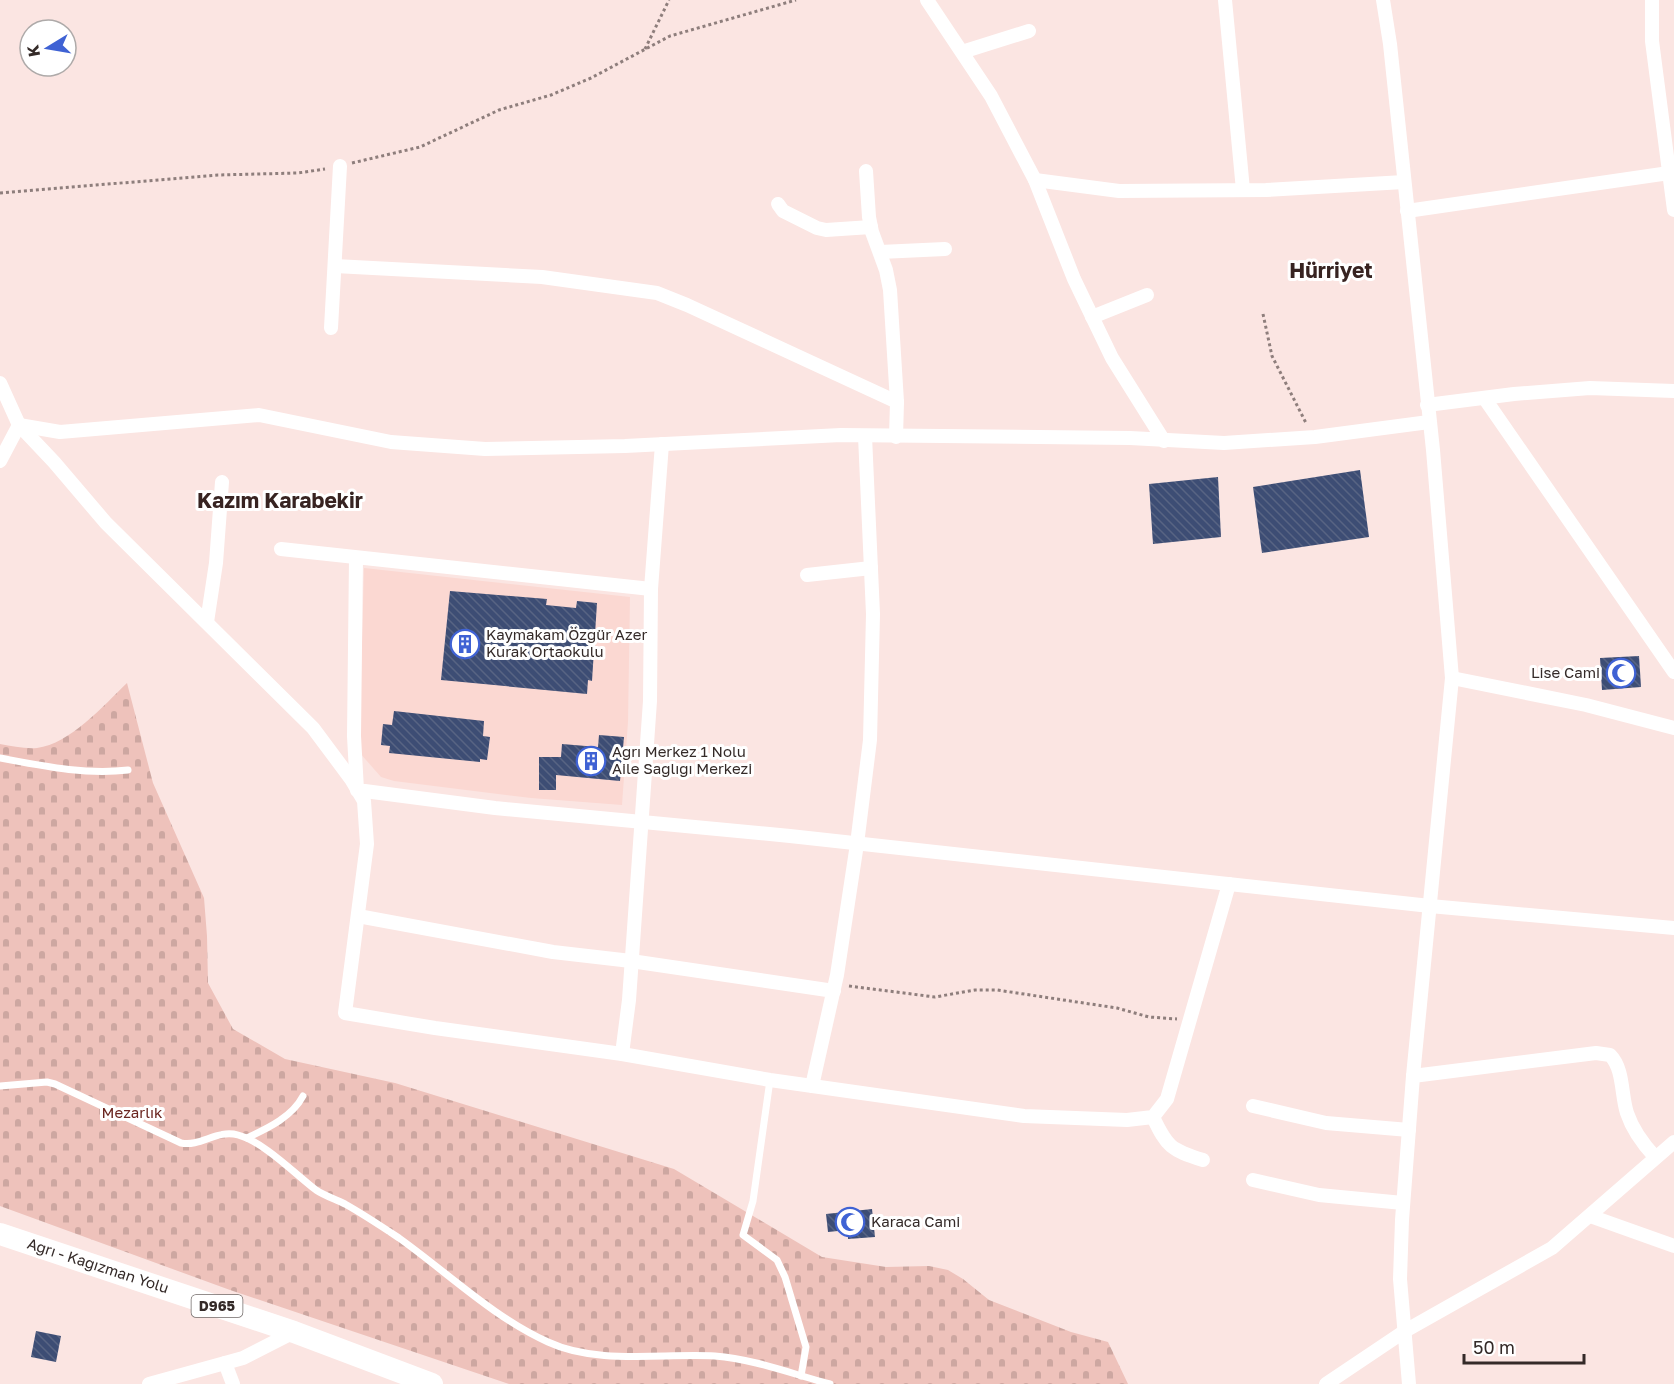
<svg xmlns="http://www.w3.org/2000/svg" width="1674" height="1384" font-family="'Golos Text',sans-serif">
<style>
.built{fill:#fbd8d2}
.cemetery{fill:url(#cemetery-stones)}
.building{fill:url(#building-back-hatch)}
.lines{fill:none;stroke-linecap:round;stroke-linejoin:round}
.path{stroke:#8e7e7c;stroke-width:3;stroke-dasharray:3 3;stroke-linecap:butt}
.service{stroke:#fff;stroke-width:7}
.minor{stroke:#fff;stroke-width:14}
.primary{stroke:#fff;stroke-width:22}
.labels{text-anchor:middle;stroke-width:6;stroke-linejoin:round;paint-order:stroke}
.shield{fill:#fff;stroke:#716a68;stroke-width:1.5}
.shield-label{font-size:14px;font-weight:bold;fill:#342a28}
.poi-label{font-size:15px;fill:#342a28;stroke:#fff;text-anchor:start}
.park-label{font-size:15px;fill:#6a251f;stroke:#fff}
.street-label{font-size:15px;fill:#342a28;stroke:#fff}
.district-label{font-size:21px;font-weight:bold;fill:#372321;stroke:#fff}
</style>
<defs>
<pattern id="cemetery-stones" width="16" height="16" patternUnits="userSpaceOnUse" patternTransform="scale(1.5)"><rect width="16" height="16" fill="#eec2bb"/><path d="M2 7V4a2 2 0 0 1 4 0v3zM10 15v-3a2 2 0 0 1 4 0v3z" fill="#cda7a1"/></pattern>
<pattern id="building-back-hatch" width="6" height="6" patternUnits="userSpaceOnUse" patternTransform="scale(1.5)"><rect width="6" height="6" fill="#3d4d74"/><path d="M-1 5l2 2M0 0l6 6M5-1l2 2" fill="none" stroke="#586483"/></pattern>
</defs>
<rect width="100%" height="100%" fill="#fbe5e2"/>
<path class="built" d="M 364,568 L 630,597 L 628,722 L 622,805 L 531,798 L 394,781 L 381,777 L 359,752 Z"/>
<path class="cemetery" d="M 127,683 L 153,783 L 204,898 L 207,936 L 208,983 L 233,1029 L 285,1059 L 395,1083 L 674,1169 L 822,1257 L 886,1267 L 929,1266 L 948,1270 L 963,1279 L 989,1300 L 1071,1332 L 1108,1342 L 1128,1384 L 509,1384 L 230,1290 L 0,1206 L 0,744 C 12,746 25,749 37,748 C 70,744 104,705 127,683 Z"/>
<g class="building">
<path d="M 1360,470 L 1369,537 L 1262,553 L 1253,487 Z"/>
<path d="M 1218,477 L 1221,537 L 1153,544 L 1149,484 Z"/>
<path d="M 450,591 L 547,599 L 546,605 L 576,608 L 577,601 L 597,603 L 592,681 L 588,680 L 587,694 L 441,680 Z"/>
<path d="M 1639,656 L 1641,687 L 1602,690 L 1600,658 Z"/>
<path d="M 394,711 L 484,721 L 483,736 L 490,737 L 487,760 L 480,759 L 480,762 L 389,753 L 390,746 L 381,745 L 383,724 L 392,725 Z"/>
<path d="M 599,735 L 624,737 L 620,781 L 556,775 L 556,790 L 539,790 L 539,757 L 561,757 L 562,744 L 598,747 Z"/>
<path d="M 872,1209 L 875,1237 L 848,1239 L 848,1230 L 828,1232 L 826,1214 Z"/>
<path d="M 36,1331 L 61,1336 L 56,1362 L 31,1357 Z"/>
</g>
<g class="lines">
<g class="path">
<path d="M 645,49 L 669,0"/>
<path d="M 352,163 L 420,147 L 499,110 L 551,95 L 591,78 L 670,36 L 796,0"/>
<path d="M 0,193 L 218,175 L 298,173 L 325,169"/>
<path d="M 1263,314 L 1272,356 L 1306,423"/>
<path d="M 849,986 L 935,997 L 975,990 L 997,990 L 1117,1008 L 1149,1017 L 1177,1019"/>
</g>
<g class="service">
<path d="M 0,758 C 43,766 85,775 128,770"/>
<path d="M 770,1080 L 753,1201 L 743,1235 L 777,1260 L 785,1277 L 806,1347 L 801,1376"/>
<path d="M 0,1086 L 47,1082 L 55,1084 L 181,1143 C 201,1147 217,1129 238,1135 C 264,1142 295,1174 316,1190 C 325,1196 335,1199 345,1204 C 363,1214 381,1226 399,1238 C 448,1273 493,1317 548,1342 C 597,1365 662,1353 715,1356 C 754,1359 792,1374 830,1384"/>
<path d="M 247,1138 C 268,1128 292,1117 303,1096"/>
</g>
<g class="minor">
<path d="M 927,0 L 991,96 L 1035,180 L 1074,279 L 1112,358 L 1164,441"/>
<path d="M 1225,0 L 1243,190"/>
<path d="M 1383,0 L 1390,44 L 1433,450 L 1452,678 L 1413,1076 L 1402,1220 L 1400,1279 L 1409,1384"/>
<path d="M 1652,0 L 1652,41 L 1674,210"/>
<path d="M 962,52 L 1029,31"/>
<path d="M 866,171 L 869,217 L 872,232 L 886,270 L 890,290 L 897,402 L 896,437"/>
<path d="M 1035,180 L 1119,191 L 1266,190 L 1404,182"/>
<path d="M 778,204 L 783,211 L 817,228 L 826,230 L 871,227"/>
<path d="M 1407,211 L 1669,173"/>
<path d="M 880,252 L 945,249"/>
<path d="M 335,266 L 542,277 L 657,293 L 687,305 L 897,402"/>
<path d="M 1092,317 L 1147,295"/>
<path d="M 331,328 L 340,166"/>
<path d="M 0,383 L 19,425 L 54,462 L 106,523 L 313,728 L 351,779 L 364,801 L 367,844 L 345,1013 L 435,1028 L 622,1054 L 770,1080 L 1024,1116 L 1127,1120 L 1153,1117 L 1167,1099 L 1229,884"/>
<path d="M 1485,399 L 1674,672"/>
<path d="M 1427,405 L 1514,394 L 1590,388 L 1674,391"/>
<path d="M 0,461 L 19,425 L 60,432 L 259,415 L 391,442 L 485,449 L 625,446 L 841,435 L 1130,438 L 1224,443 L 1315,437 L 1429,422"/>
<path d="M 281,549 L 651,589"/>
<path d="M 356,558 L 354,736 L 357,790 L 495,808 L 790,836 L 1430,906 L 1674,928"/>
<path d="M 807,575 L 871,568"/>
<path d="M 207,622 L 216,563 L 222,482"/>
<path d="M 1452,678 L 1586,705 L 1674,728"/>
<path d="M 358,916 L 553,952 L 631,961 L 834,991"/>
<path d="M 622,1054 L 629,1000 L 650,701 L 651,589 L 662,444"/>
<path d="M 1413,1076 L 1596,1053 L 1610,1055 C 1624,1069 1621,1095 1627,1113 C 1633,1131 1643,1144 1655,1157"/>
<path d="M 812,1086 L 837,975 L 857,844 L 870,740 L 873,614 L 865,436"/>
<path d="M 1253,1106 L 1326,1123 L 1409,1130"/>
<path d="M 1153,1117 C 1167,1147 1171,1150 1203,1160"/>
<path d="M 1253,1180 L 1319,1195 L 1403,1203"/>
<path d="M 1590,1216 L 1674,1246"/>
<path d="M 225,1363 L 233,1384"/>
<path d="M 149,1384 L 243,1358 L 294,1332"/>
<path d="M 1326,1384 L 1405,1331 L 1552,1248 L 1674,1142"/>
</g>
<path class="primary" d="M 0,1234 L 294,1332 L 432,1384"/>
</g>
<defs>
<g id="building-ring" transform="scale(1.5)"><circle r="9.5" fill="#fff" stroke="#3f62d4" stroke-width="1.5"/><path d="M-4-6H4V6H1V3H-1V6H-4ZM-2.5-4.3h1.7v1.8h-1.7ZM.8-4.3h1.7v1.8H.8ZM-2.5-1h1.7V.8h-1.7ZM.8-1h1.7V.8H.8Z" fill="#3f62d4"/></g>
<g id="mosque-ring" transform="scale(1.5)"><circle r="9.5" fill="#fff" stroke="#3f62d4" stroke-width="1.5"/><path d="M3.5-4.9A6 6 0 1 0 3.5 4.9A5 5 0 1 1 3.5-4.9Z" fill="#3f62d4"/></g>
</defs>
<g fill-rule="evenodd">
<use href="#building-ring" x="465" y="644"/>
<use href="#mosque-ring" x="1621" y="673"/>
<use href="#building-ring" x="591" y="761"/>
<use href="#mosque-ring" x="850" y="1222"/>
</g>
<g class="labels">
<rect class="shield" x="191.5" y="1295" width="51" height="22" rx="4.5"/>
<g class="shield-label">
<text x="217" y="1311">D965</text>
</g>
<g class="poi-label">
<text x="486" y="640">Kaymakam Özgür Azer<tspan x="486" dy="17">Kurak Ortaokulu</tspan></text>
<text x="1600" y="678" text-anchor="end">Lise Cami</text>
<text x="612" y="757">Ağrı Merkez 1 Nolu<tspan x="612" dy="17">Aile Sağlığı Merkezi</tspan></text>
<text x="871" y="1227">Karaca Cami</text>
</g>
<g class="park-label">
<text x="132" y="1118">Mezarlık</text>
</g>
<g class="street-label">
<text transform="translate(98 1266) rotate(18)" y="5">Ağrı - Kağızman Yolu</text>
</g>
<g class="district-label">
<text x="1331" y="278">Hürriyet</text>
<text x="280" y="508">Kazım Karabekir</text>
</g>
</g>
<g transform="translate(48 48) rotate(259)"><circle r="28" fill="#ffffff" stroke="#aeaaa9" stroke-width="1.5"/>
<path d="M0-4.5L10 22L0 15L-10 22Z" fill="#3f62d4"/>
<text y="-9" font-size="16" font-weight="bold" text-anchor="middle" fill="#342a28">K</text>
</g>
<path d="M1464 1354v9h120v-9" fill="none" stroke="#342a28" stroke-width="3"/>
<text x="1473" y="1354" font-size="18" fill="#342a28" stroke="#ffffff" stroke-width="4.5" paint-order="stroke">50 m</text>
</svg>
